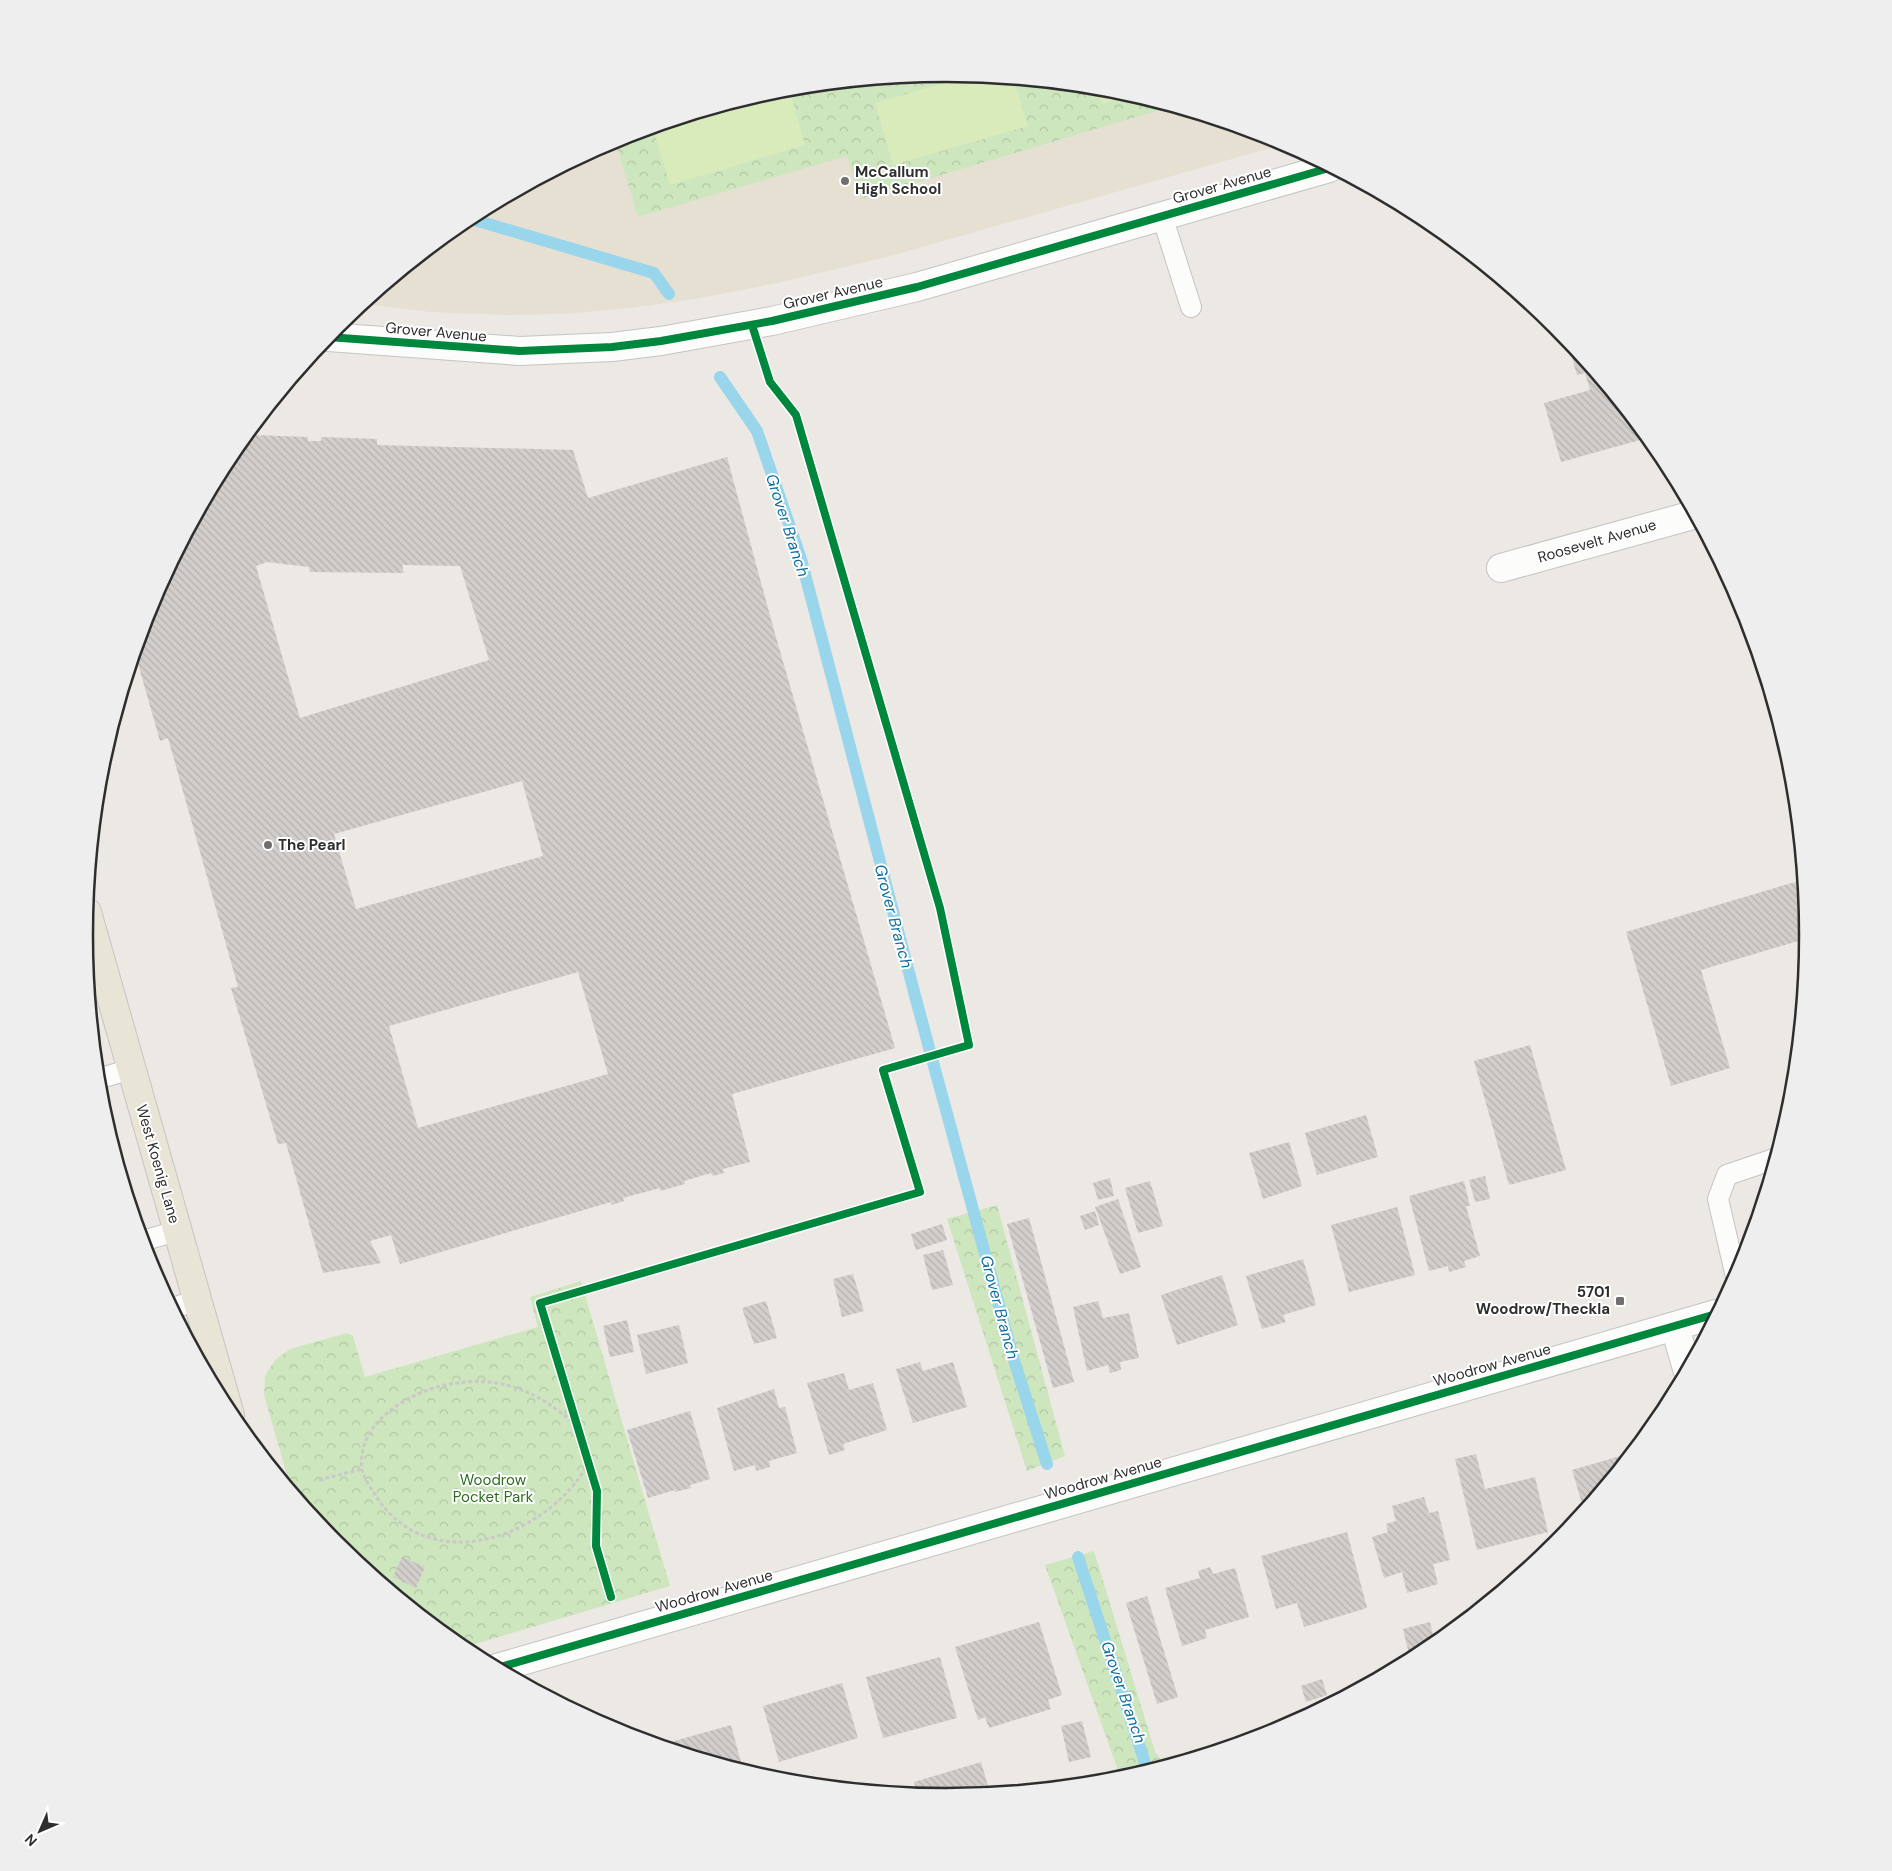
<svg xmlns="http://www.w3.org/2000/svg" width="1892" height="1871" font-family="'DM Sans',sans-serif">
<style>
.education{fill:#e6e0d3}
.forest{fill:url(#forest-crowns)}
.pitch{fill:#d9eabb}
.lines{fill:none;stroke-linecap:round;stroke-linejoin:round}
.stream{stroke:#99d6ec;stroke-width:12}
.building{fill:url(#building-back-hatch);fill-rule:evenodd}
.service-casing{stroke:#c5c4c5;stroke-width:22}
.minor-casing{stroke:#c5c4c5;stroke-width:30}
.tertiary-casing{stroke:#c5c4c5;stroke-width:30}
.primary-casing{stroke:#c6c5c4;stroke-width:30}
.path{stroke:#c9c9c8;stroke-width:3;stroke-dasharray:4 2.5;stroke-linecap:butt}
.service{stroke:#fcfcfb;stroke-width:20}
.minor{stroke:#fcfcfb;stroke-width:28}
.tertiary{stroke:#fcfcfb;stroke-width:28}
.primary{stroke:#e8e4d6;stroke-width:28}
.cycleway-casing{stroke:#fff;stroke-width:11}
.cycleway{stroke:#00873e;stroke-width:8}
.poi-dot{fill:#706f6e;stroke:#fff;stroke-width:2}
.labels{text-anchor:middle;stroke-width:4;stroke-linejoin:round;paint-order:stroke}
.poi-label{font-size:15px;font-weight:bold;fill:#2e2e2e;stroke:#fff;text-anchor:start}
.street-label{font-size:15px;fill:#2e2e2e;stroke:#fff}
.park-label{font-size:15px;fill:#2c6e1b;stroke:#fff}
.water-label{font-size:16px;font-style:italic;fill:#0d6fa3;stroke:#fff}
.rim{fill:none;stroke:#2e2e2e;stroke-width:2.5}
</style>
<defs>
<pattern id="forest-crowns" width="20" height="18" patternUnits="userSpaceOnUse" patternTransform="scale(1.25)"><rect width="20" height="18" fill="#cee6be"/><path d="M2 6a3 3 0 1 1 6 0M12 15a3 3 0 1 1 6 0" fill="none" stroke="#b1c6a4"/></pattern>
<pattern id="building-back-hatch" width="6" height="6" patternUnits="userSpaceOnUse" patternTransform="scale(1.25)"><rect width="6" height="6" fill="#d1cecb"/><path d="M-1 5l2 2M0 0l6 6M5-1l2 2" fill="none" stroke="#b4b1af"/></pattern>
</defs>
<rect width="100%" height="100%" fill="#ece8e4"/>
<path class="education" d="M 946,74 L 1114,90 L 1284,144 L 891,256 L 773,284 L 695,299 L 630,308 L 563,314 L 505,315 L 431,312 L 364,304 L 467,219 L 616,139 L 778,90 Z"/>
<g class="forest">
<path d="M 946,74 L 1114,90 L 1170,107 L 861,199 L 847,156 L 638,217 L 615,140 L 616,139 L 778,90 Z"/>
<path d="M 997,1205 L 1065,1456 L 1027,1471 L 947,1219 Z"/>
<path d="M 581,1281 L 670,1586 L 462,1648 L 336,1545 L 291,1489 L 264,1395 L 265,1376 L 275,1360 L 290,1349 L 347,1333 L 353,1336 L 365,1377 L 538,1327 L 530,1297 Z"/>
<path d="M 1094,1551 L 1155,1752 L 1166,1765 L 1121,1779 L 1045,1565 Z"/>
</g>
<g class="pitch">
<path d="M 968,76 L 1014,80 L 1028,126 L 893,165 L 875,103 Z"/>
<path d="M 789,89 L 805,145 L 670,185 L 653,128 L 778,90 Z"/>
<path d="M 1097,89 L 1131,95 L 1102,104 Z"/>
</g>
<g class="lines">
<g class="stream">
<path d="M 468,218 L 654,273 L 669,294"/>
<path d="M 720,377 L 757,431 L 801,559 L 918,1007 L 1013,1357 L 1047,1464"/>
<path d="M 1078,1557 L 1146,1766 L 1150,1770"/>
</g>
</g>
<g class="building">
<path d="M 1580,356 L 1647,438 L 1561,462 L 1544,403 L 1590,390 L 1585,373 L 1577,375 L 1572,358 Z"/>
<path d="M 253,435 L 308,437 L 308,441 L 321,441 L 321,437 L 377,439 L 377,445 L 573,450 L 588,498 L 727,457 L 775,634 L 895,1048 L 732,1094 L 750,1162 L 723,1169 L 724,1173 L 713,1176 L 711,1173 L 684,1181 L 685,1184 L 660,1191 L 660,1188 L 623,1198 L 624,1201 L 612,1205 L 611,1202 L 400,1264 L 391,1235 L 370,1241 L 381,1263 L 323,1273 L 286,1143 L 278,1144 L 231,988 L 238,987 L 168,738 L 160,741 L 135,653 L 150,605 L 230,457 L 244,439 L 254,439 ZM 267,562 L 309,567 L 310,572 L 404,573 L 402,565 L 460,566 L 489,660 L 300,718 L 256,566 ZM 522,781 L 543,856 L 356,909 L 334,834 ZM 578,972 L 608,1074 L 418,1128 L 389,1026 Z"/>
<path d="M 1802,880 L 1808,938 L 1701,970 L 1730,1068 L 1671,1086 L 1626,932 Z"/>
<path d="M 1530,1045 L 1566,1170 L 1509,1185 L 1474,1061 Z"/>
<path d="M 1366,1115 L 1378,1157 L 1317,1175 L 1305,1133 Z"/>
<path d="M 1289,1142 L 1302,1186 L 1263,1199 L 1249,1153 Z"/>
<path d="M 1485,1176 L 1490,1199 L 1475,1202 L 1469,1180 Z"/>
<path d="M 1110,1178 L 1114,1196 L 1098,1200 L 1093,1183 Z"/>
<path d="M 1150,1181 L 1163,1226 L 1138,1233 L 1125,1188 Z"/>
<path d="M 1464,1181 L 1470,1206 L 1466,1206 L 1480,1256 L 1464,1261 L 1466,1267 L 1449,1272 L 1448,1266 L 1429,1271 L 1409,1196 Z"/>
<path d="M 1118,1199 L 1141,1267 L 1120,1274 L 1095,1207 Z"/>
<path d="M 1397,1207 L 1415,1275 L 1349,1292 L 1331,1225 Z"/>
<path d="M 1095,1211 L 1099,1225 L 1085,1230 L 1080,1216 Z"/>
<path d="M 1029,1218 L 1074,1382 L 1053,1388 L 1007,1224 Z"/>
<path d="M 942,1224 L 947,1240 L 916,1250 L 911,1234 Z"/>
<path d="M 943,1250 L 953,1285 L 932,1290 L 923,1255 Z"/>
<path d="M 1303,1259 L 1316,1305 L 1283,1315 L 1286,1322 L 1262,1329 L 1246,1276 Z"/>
<path d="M 853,1274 L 864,1311 L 842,1317 L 833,1279 Z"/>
<path d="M 1222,1275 L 1238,1325 L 1177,1345 L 1161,1295 Z"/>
<path d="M 766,1301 L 777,1338 L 754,1344 L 742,1308 Z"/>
<path d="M 1098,1301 L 1103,1318 L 1129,1313 L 1139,1358 L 1120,1362 L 1121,1370 L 1110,1373 L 1108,1365 L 1087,1371 L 1073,1307 Z"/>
<path d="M 627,1320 L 634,1352 L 610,1357 L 603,1326 Z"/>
<path d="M 679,1325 L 688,1363 L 646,1374 L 637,1335 Z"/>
<path d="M 920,1362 L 923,1371 L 953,1362 L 967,1407 L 913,1423 L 896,1369 Z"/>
<path d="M 844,1373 L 849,1390 L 873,1383 L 887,1430 L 843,1444 L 845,1450 L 829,1455 L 807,1383 Z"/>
<path d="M 774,1389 L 779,1408 L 785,1407 L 797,1453 L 769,1461 L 770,1467 L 756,1471 L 755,1465 L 734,1471 L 717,1408 Z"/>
<path d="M 690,1411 L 710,1479 L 690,1485 L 691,1488 L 675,1492 L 675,1490 L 648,1498 L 627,1430 Z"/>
<path d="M 1631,1453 L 1614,1473 L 1584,1510 L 1572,1470 Z"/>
<path d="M 1476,1454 L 1485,1489 L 1535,1477 L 1548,1532 L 1477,1550 L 1455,1459 Z"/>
<path d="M 1424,1497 L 1429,1513 L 1438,1511 L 1450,1560 L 1433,1564 L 1438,1584 L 1407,1593 L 1402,1572 L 1384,1578 L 1372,1537 L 1388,1532 L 1386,1524 L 1396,1521 L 1392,1506 Z"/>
<path d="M 1347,1532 L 1367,1608 L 1304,1627 L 1297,1603 L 1276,1609 L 1261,1556 Z"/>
<path d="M 402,1557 L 425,1567 L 416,1588 L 393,1577 Z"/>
<path d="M 1210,1567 L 1213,1574 L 1235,1568 L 1249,1617 L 1205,1630 L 1207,1638 L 1182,1646 L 1165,1588 L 1200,1578 L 1198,1571 Z"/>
<path d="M 1147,1596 L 1178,1697 L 1157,1704 L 1126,1603 Z"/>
<path d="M 1039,1622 L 1062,1695 L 1048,1700 L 1051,1709 L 989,1728 L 985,1717 L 978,1720 L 955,1647 Z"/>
<path d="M 1430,1622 L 1435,1644 L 1425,1652 L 1410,1658 L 1403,1629 Z"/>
<path d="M 940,1657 L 957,1718 L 883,1738 L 866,1677 Z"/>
<path d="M 1322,1679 L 1327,1695 L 1306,1702 L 1301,1686 Z"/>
<path d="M 842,1683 L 858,1738 L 779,1762 L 763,1706 Z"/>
<path d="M 1320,1707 L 1320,1708 L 1296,1721 L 1294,1715 Z"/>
<path d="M 1082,1721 L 1091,1757 L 1069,1762 L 1061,1726 Z"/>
<path d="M 731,1725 L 743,1770 L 660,1745 Z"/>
<path d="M 981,1762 L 989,1789 L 971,1795 L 946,1797 L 917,1794 L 914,1782 Z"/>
</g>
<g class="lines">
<g class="service-casing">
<g id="service">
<path d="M 1162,216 L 1191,307"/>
<path d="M 98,1079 L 131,1069"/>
<path d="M 142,1241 L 177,1231"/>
<path d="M 1736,1277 L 1718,1199 L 1727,1175 L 1774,1159"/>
<path d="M 173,1308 L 197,1300"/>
</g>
</g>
<g class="minor-casing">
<g id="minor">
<path d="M 328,337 L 520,351 L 612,347 L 661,341 L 772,321 L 917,287 L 1329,168"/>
<path d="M 1501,568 L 1693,515"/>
<path d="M 1675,1327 L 1687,1369"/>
</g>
</g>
<g class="tertiary-casing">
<path id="tertiary" d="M 497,1668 L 1716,1314"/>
</g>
<g class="primary-casing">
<path id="primary" d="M 87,912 L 230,1415"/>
</g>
<g class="path">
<path d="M 577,1426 C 537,1390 499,1374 445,1385 C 408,1393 356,1423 362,1469 C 364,1479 373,1491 378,1499 C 411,1548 470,1552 520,1527 C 549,1512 572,1492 588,1464"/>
<path d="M 319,1480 L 362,1469"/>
</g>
<use href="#service" class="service"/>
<use href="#minor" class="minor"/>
<use href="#tertiary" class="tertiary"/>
<use href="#primary" class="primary"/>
<g class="cycleway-casing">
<g id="cycleway">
<path d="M 328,337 L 520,351 L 612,347 L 661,341 L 772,321 L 917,287 L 1329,168"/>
<path d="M 611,1597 L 596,1546 L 597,1491 L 540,1303 L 920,1192 L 883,1070 L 969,1045 L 940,908 L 796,415 L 770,382 L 752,325"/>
<path d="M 497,1668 L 1716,1314"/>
</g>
</g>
<use href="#cycleway" class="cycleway"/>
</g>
<g class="poi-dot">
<circle cx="845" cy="181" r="5"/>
<circle cx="268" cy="845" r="5"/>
<rect x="1615" y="1296" width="10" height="10" rx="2.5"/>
</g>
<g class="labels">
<g class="poi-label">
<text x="855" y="177">McCallum<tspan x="855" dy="17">High School</tspan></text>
<text x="278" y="850">The Pearl</text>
<text x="1610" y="1297" text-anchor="end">5701<tspan x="1610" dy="17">Woodrow/Theckla</tspan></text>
</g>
<g class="street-label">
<text transform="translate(1222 185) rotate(-16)" y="5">Grover Avenue</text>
<text transform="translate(833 293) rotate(-13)" y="5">Grover Avenue</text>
<text transform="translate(436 332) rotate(5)" y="5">Grover Avenue</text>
<text transform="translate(1597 541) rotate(-16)" y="5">Roosevelt Avenue</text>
<text transform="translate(158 1164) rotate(74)" y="5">West Koenig Lane</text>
<text transform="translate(1492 1365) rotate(-16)" y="5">Woodrow Avenue</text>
<text transform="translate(1103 1478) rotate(-16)" y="5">Woodrow Avenue</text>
<text transform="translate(714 1591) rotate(-16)" y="5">Woodrow Avenue</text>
</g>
<g class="park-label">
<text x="493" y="1485">Woodrow<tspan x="493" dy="17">Pocket Park</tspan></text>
</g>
<g class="water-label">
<text transform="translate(788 525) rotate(72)" y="6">Grover Branch</text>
<text transform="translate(894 916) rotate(75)" y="6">Grover Branch</text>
<text transform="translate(1000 1307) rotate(75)" y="6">Grover Branch</text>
<text transform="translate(1124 1692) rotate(71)" y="6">Grover Branch</text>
</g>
</g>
<path d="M0 0H1892V1871H0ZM93 935a853 853 0 1 1 1706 0a853 853 0 1 1-1706 0Z" fill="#eee" fill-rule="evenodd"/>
<path class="rim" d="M93 935a853 853 0 1 1 1706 0a853 853 0 1 1-1706 0Z"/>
<g transform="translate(40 1831) rotate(225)" stroke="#ffffff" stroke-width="4" paint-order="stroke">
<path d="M0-4L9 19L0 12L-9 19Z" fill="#2e2e2e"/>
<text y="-8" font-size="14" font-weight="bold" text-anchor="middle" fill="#2e2e2e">N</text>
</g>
</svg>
